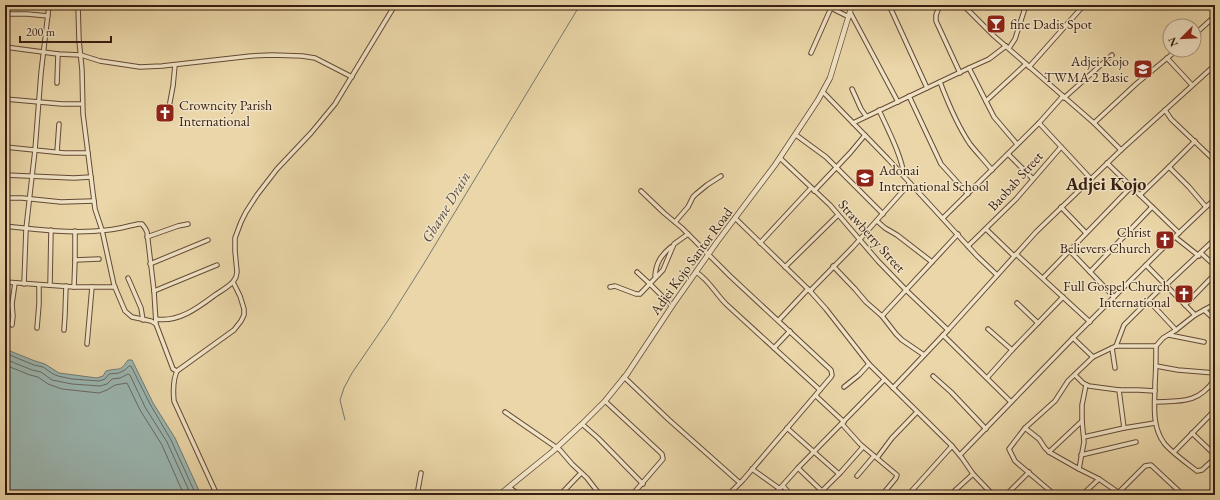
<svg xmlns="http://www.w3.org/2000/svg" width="1220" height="500" font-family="'EB Garamond',serif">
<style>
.water{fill:#9bb7b2;stroke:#737972}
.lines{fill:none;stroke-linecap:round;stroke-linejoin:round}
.shore{stroke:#696a62;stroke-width:1}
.stream{stroke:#737972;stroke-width:1}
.minor-casing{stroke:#644b37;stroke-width:5.5}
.tertiary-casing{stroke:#644b37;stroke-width:6}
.minor{stroke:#f1e4c6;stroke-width:3.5}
.tertiary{stroke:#f1e4c6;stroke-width:4.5}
.labels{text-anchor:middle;stroke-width:3;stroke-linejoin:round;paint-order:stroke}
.poi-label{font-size:14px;fill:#371d11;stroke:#f1e4c6;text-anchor:start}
.street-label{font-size:14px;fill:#371d11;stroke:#f1e4c6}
.water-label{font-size:15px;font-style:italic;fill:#554b41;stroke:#f1e4c6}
.district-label{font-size:18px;font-weight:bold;fill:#371d11;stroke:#f1e4c6}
</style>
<rect width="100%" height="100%" fill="#ead6a8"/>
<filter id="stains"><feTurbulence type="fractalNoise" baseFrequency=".005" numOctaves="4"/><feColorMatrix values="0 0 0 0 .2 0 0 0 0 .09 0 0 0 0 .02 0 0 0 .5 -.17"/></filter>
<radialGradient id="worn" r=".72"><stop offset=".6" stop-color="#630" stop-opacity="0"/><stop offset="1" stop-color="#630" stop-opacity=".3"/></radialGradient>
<path class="water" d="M 5,349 L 35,361 L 45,364 L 59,373 L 97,378 L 103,376 L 106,371 C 120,367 119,373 128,360 L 132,360 L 153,403 L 175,438 L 201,495 L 5,495 Z"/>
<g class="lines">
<g class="shore">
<path d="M 5,353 L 34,365 L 43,367 L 53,374 L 58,376 L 72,379 L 99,381 L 105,379 L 109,374 L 119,373 L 125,370 L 129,366 L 131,366 L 150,404 L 171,440 L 196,495"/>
<path d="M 5,359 L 32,370 L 41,372 L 52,380 L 72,384 L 100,386 L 107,384 L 112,379 L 120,378 L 128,374 L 130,375 L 145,407 L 167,442 L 191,495"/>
<path d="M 5,365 L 30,375 L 38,377 L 48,384 L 62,389 L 99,393 L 107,390 L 115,385 L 127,383 L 140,410 L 162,445 L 184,495"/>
</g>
<path class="stream" d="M 345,420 L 340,400 L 344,388 L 352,373 L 389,319 L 423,265 L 580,5"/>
<g class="minor-casing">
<g id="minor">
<path d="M 78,5 L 79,40 L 82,70 L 83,114 L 95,209 L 102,230 L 114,285 L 125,311 L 132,317 L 151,321 L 156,324 L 173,369 L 177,371"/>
<path d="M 121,5 L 126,6 L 129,5"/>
<path d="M 825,5 L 849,17"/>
<path d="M 889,5 L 927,88"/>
<path d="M 940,5 L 936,15 L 936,21 L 960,73"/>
<path d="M 963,5 L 994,36 L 1094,123 L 1121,150"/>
<path d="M 850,12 L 898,102"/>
<path d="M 5,14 L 27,14 L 48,16"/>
<path d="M 1194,35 L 1215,16"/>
<path d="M 5,47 L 58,54 L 81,55 L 100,61 L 140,67 L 162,66 L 251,56 L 272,55 L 302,56 L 315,58 L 352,77"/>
<path d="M 1009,48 L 1015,39 L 1026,5"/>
<path d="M 811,53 L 831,8"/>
<path d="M 1167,58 L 1192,85"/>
<path d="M 1029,67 L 1084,5"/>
<path d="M 969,68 L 994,117 L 1017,144"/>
<path d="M 940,82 C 948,103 957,125 970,144 C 977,153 985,161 992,170"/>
<path d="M 57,83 L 58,54"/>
<path d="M 852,89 L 861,109 L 866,116"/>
<path d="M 823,92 L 888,159 L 977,256 L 997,275"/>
<path d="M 909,96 L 941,164 L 968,194"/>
<path d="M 1064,98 L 1112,55"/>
<path d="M 5,99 L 62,104 L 82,104"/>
<path d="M 986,101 L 1026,64"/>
<path d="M 879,110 C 887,128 902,156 904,176"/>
<path d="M 1165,110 L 1171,119 L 1215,161"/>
<path d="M 167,118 L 173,86 L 175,65"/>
<path d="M 853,123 L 969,68 L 989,59 L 1006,46"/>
<path d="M 1039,123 L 1091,179"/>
<path d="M 1094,123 L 1136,84 L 1177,50"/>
<path d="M 796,135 L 826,157 L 883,214"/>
<path d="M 5,147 L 64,153 L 88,153"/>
<path d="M 57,152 L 59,124"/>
<path d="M 1008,154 L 1033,179"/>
<path d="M 780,158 L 830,205 L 878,261 L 906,290 L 948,330"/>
<path d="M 1107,163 L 1179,233"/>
<path d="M 1169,167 L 1195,141"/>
<path d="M 5,175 L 74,178 L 91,177"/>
<path d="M 641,191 L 664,213 L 682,228 L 730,276 L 831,370 L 832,375 L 831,377 L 743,480 L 728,495"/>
<path d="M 814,191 L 850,153 L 865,135"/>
<path d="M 1140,195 L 1169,167 L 1189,187 L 1206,207"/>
<path d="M 5,198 L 22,198 L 61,202 L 94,201"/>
<path d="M 1061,207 L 1086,233"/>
<path d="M 735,218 L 810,291 L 826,309 L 869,364 L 952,446 L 962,458 L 973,474 L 993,495"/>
<path d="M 943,218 L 1039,123 L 1063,96"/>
<path d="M 877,221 L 885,228 L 897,235 L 932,262"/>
<path d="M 675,222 L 688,207 L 693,197 L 696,194 L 707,185 L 721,176"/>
<path d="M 5,226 C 39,230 74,234 108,230 C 118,229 128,226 138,224 L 142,224 L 145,228 L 147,232 L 154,291 L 156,324"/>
<path d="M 986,229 L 1014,256"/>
<path d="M 147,237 L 178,226 L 188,224"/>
<path d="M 1175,237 L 1199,256"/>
<path d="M 760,243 L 811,188"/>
<path d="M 968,246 L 1016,199 L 1061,147"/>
<path d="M 1070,251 L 1114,297"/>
<path d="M 1201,253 L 1215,266"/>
<path d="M 1016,254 L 1090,322"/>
<path d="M 75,260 L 99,259"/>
<path d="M 150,264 L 208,240"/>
<path d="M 1146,265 L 1195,315"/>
<path d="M 833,266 L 855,289 L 866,302 L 882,316 L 896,334 L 902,340 L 924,355"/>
<path d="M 785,267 L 838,215"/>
<path d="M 637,272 L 650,284 L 672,306"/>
<path d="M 696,272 C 709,280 715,293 726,304 L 820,390"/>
<path d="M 1090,272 L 1152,207"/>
<path d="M 655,276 C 656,263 661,255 671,247"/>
<path d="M 128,278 L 141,308 L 143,320"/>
<path d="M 1043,278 L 1131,187"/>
<path d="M 5,282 L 74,287 L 115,287"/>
<path d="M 24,284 L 26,229 L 35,150 L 41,73 L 49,5"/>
<path d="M 50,285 L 51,230"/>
<path d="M 1166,285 L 1215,239"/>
<path d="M 74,287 L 75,260 L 75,231"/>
<path d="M 610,287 L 615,286 L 636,294 L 640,294 L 663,270 L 674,244 L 688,234"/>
<path d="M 154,291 L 217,265"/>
<path d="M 810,291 L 853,247 L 910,183"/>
<path d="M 1149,301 L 1176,330"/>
<path d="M 1017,303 L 1038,323"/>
<path d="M 1215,304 L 1195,315 L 1176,330 L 1163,338 L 1156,346 C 1156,358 1156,370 1155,383 C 1155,403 1151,425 1164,443 C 1171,452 1188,464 1197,471 L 1202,470 L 1215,458"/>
<path d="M 1185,305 L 1215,274"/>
<path d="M 1204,310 L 1215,320"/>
<path d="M 882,316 L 958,234"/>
<path d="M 156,319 C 178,323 199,307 215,295 C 221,291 228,287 233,282"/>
<path d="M 779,320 L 808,289"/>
<path d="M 12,325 L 13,316 L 12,304 L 15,283"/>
<path d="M 37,328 L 39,304 L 39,285"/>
<path d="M 988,329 L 1012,350"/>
<path d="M 64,330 L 65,315 L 66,286"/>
<path d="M 943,335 L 1011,402"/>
<path d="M 1169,335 L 1204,342"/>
<path d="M 1073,338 L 1093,357"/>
<path d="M 87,344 L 92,287"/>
<path d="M 1116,346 L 1124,325 L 1165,284"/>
<path d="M 774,348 L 790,331"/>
<path d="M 1112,348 L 1115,368"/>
<path d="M 1156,366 L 1178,370 L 1215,373"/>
<path d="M 1075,375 L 1083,383 L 1089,386 L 1119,390 L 1138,390 L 1155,391"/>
<path d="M 933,376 L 951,392 L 986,429"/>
<path d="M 624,377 L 668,419 L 740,483"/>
<path d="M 987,378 L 1012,350 L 1063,297"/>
<path d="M 844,387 L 859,375 L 869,364"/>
<path d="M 893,388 L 948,330 L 1036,232 L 1121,150 L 1215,65"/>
<path d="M 1119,390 L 1124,428"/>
<path d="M 816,396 L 844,422"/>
<path d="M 605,401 L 662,454 L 663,459 L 632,495"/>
<path d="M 1155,402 C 1181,401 1198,404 1215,379"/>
<path d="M 505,412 L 560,450 L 572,464 L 587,478 L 597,491 L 602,495"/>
<path d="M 582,424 L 598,438 L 643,484"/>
<path d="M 842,424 L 860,444 L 897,475 L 896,478 L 882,495"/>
<path d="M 787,428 L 839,474"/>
<path d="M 1025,428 L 1039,439 L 1045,448 L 1049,452 L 1079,469 L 1099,479 L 1122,495"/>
<path d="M 1192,433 L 1215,455"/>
<path d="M 1084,437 L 1124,428 L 1155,423"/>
<path d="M 1049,452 L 1082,421"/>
<path d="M 1174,452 L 1215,410"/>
<path d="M 960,455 L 1073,338 L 1160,251 L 1206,207 L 1215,199"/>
<path d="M 1081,455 L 1136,442"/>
<path d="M 877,458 L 892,438 L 917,412"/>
<path d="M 798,468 L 826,495"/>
<path d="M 752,469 L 780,489"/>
<path d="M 1079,469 L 1084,442 L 1082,421 L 1082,405 L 1086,385"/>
<path d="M 857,476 L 874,456"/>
<path d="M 783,486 L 791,495"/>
<path d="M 509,487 L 519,495"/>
<path d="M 822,491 L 841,472 L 863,447"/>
<path d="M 1119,492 L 1145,466 L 1151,465 L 1181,493 L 1180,495"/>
<path d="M 866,494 L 867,495"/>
<path d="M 217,495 L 174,401 C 173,391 173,380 177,371 L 234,330 L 241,321 L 244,315 L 244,309 L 240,296 L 233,282 L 236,277 L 237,272 L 235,251 L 235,238 L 241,222 L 246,212 L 257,195 L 277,169 L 311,133 L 335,104 L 395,5"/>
<path d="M 417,495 L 421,473"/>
<path d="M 560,495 L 581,473"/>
<path d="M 774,495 L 798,468 L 884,380"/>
<path d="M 908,495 L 952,446"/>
<path d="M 950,495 L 973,474"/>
<path d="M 1006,495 L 1029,472"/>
<path d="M 1055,495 L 1015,461 L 1009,449 L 1025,428 L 1055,401 L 1068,381 L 1093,357 L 1116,346 L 1156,346"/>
<path d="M 1082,495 L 1099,479"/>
</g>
</g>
<g class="tertiary-casing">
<path id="tertiary" d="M 499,495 L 552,452 L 582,424 L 605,401 L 627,374 L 672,306 L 717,242 L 775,165 L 818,100 L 830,78 L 852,5"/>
</g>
<use href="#minor" class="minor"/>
<use href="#tertiary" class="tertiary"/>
</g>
<defs>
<g id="bar-square" transform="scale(1)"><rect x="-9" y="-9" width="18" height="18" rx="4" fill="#8f2418" stroke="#f1e4c6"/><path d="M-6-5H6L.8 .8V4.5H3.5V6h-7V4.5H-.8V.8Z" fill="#fff"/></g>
<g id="school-square" transform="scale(1)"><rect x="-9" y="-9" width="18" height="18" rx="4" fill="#8f2418" stroke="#f1e4c6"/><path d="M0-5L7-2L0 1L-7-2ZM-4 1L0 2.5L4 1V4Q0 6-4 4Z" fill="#fff"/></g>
<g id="church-square" transform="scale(1)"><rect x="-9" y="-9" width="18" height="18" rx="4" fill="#8f2418" stroke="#f1e4c6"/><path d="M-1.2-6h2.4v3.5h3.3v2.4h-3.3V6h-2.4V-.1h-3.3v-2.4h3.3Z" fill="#fff"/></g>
</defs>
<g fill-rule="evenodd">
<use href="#bar-square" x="996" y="24"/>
<use href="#school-square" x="1143" y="69"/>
<use href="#church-square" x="165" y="113"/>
<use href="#school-square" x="865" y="178"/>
<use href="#church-square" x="1165" y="240"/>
<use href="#church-square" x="1184" y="294"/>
</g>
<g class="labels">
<g class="poi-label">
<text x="1010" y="29">fine Dadis Spot</text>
<text x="1129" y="66" text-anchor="end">Adjei Kojo<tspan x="1129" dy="16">TWMA 2 Basic</tspan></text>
<text x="179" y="110">Crowncity Parish<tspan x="179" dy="16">International</tspan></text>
<text x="879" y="175">Adonai<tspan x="879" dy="16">International School</tspan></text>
<text x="1151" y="237" text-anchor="end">Christ<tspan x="1151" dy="16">Believers Church</tspan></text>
<text x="1170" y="291" text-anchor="end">Full Gospel Church<tspan x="1170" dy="16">International</tspan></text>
</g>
<g class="street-label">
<text transform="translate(1015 181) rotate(-48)" y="5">Baobab Street</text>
<text transform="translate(872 236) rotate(48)" y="5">Strawberry Street</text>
<text transform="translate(691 261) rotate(-54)" y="5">Adjei Kojo Santor Road</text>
</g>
<g class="water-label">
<text transform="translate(446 207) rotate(-59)" y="5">Gbame Drain</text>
</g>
<g class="district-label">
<text x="1106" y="190">Adjei Kojo</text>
</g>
</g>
<rect width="1220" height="500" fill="none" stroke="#ead6a8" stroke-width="20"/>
<rect x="6" y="6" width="1208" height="488" fill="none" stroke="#371d11" stroke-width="2"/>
<rect x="10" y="10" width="1200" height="480" fill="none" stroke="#371d11"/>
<g transform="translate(1182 38) rotate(246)"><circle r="19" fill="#f1e4c6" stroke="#a7947e"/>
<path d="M0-3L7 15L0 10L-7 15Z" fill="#8f2418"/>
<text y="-6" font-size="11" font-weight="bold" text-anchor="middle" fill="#371d11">N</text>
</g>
<path d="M20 36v6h91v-6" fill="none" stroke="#371d11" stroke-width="2"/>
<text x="26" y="36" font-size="12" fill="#371d11" stroke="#f1e4c6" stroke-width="3" paint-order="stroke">200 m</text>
<rect width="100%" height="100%" filter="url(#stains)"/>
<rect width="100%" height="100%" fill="url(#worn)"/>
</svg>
